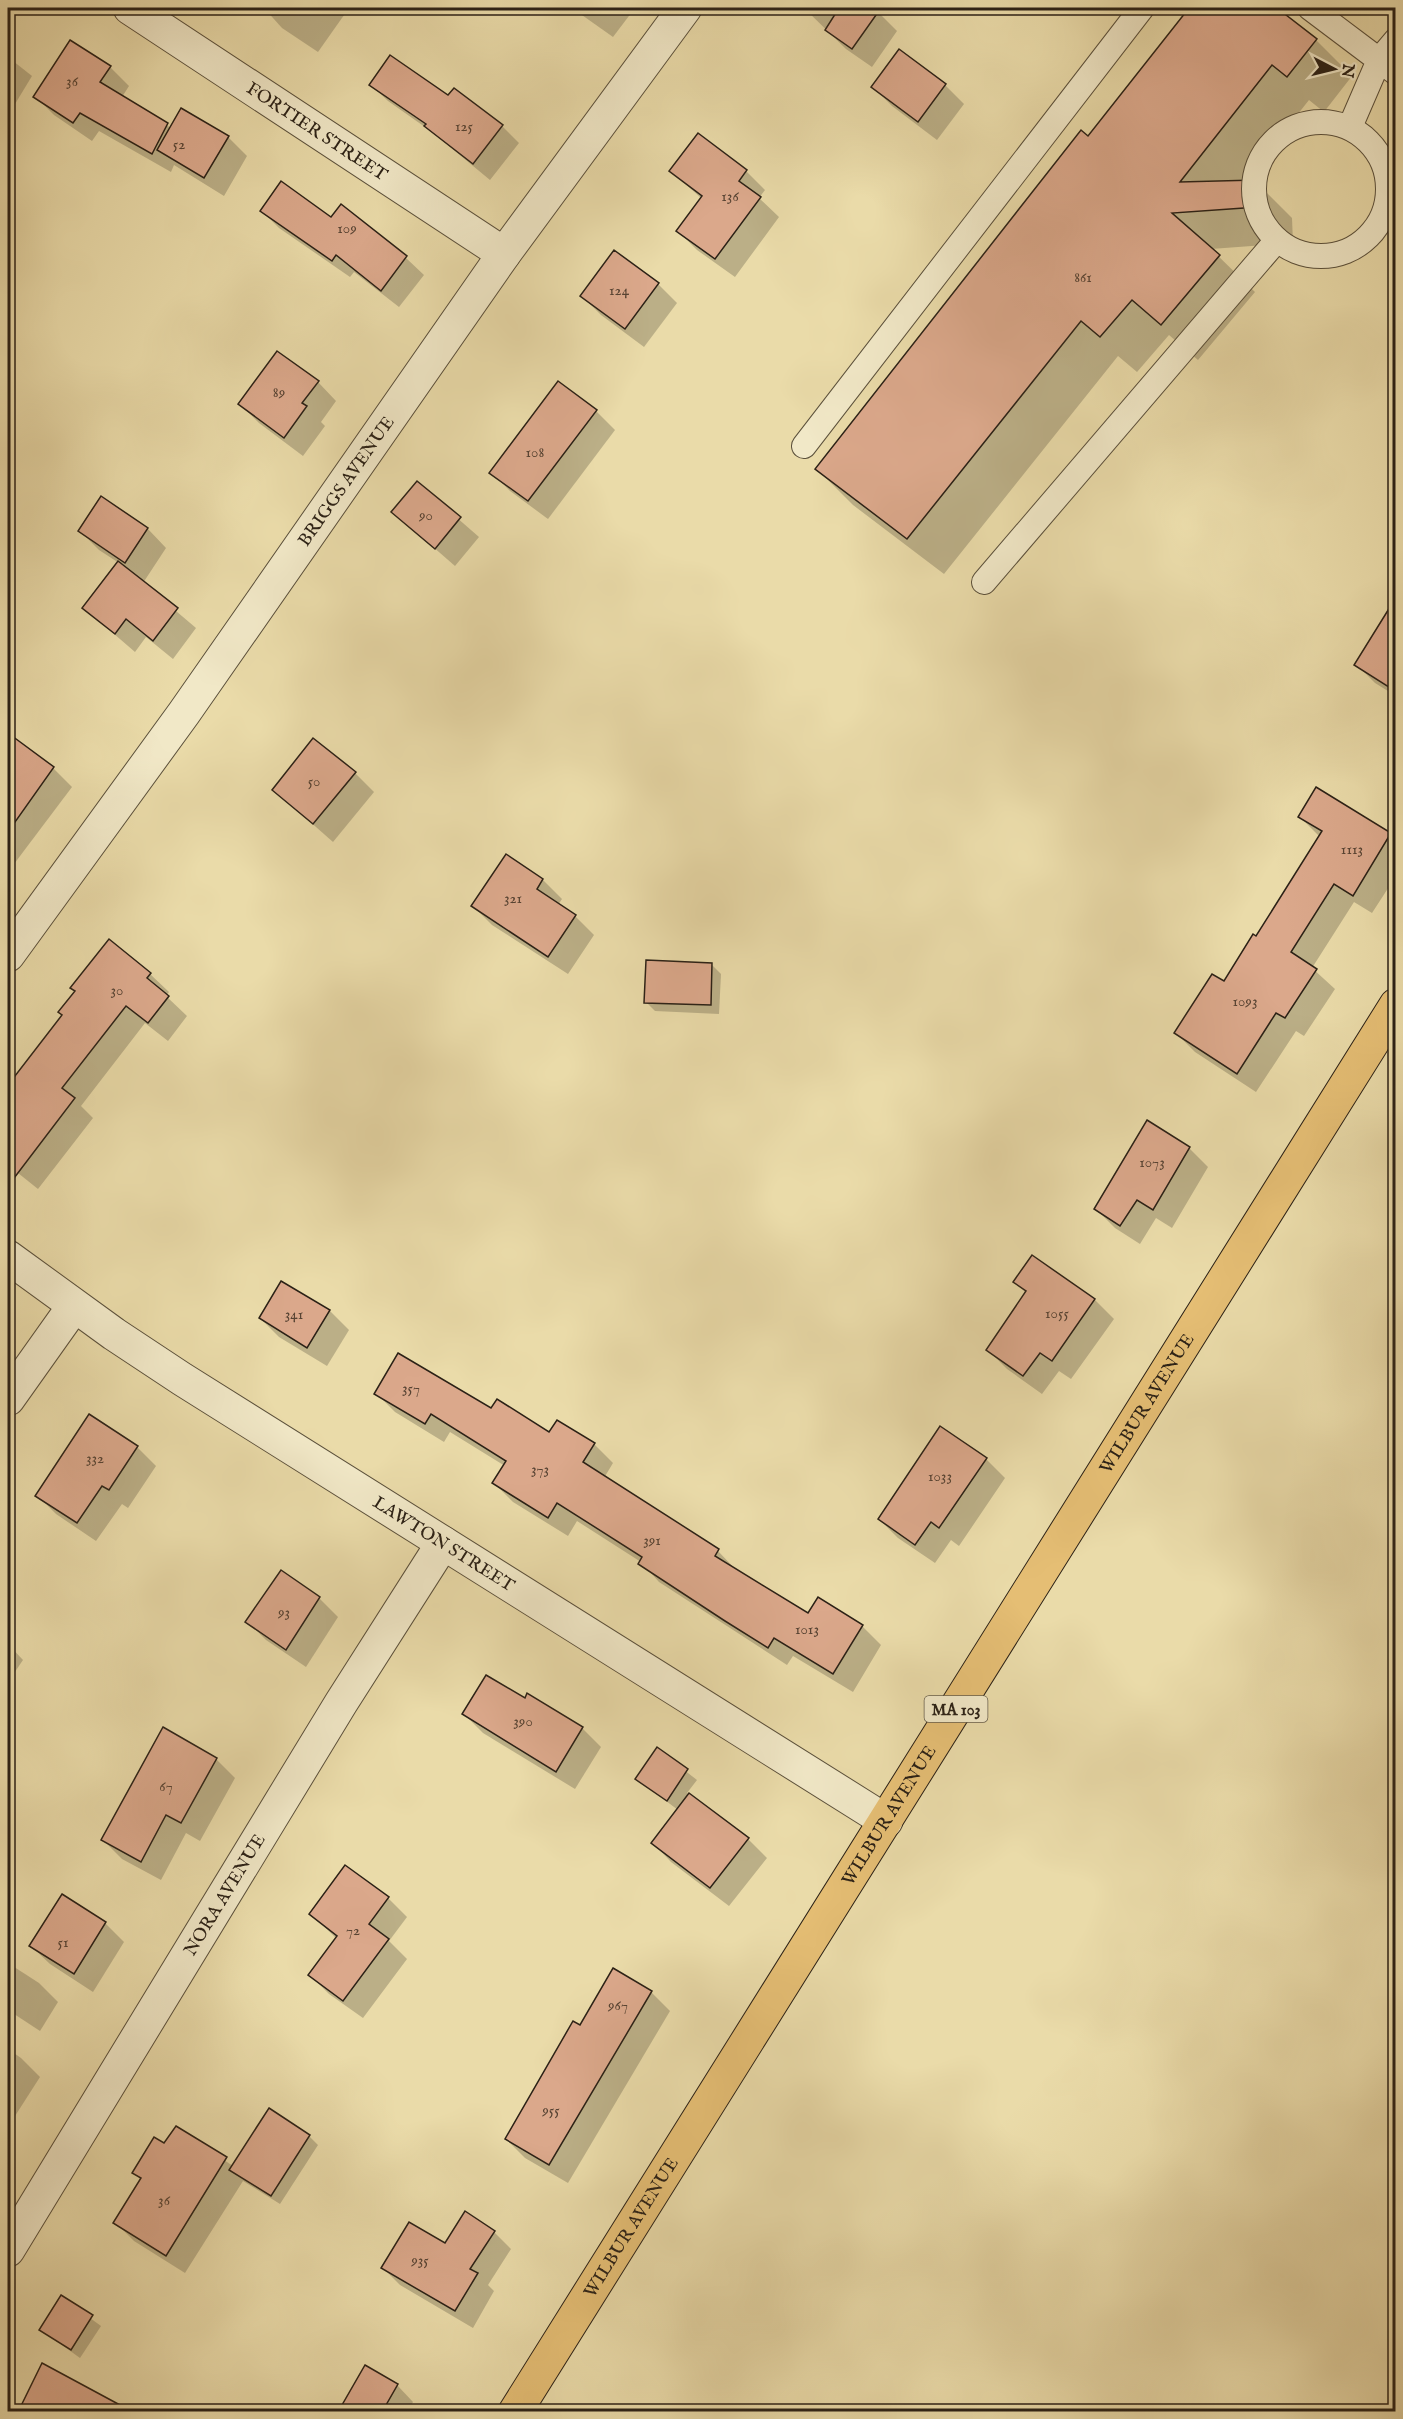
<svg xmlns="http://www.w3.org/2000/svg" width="1403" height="2419" font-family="'IM FELL English',serif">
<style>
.shadow{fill:#0003}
.building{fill:#dba88b;stroke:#2b2116;stroke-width:1.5}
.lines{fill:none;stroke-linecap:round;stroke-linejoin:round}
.lane-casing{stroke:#5b503b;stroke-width:26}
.street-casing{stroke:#5b503b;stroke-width:35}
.primary-casing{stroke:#2b2116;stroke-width:35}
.lane{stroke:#f1e8c7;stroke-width:24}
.street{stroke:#f1e8c7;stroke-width:33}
.primary{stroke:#e5be74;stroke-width:33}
.labels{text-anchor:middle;stroke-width:5;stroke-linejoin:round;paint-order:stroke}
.number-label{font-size:15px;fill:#574333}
.shield{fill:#f1e8c7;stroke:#665d4b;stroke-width:1.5}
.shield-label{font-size:16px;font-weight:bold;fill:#2b2116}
.street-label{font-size:18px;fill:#2b2116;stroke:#f1e8c7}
</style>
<rect width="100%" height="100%" fill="#eadba9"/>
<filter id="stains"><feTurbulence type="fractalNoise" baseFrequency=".00333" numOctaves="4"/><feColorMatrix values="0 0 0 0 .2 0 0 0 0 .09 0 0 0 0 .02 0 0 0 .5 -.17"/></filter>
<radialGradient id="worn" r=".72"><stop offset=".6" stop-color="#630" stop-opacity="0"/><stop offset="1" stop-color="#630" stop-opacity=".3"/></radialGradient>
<g class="shadow">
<path d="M 264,8 L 349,8 L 318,52 L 282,28 Z"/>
<path d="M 572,8 L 635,8 L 613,37 Z"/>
<path d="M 804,8 L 883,8 L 879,13 L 897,31 L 872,67 L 846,49 Z"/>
<path d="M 1191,8 L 1275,8 L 1316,40 L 1352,76 L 1324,112 L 1309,100 L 1244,182 L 1256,182 L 1292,218 L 1293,243 L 1211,249 L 1255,292 L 1198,360 L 1169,335 L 1137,372 L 1118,356 L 944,574 L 853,505 L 817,469 L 1089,138 Z"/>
<path d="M 900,51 L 945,85 L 964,104 L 937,140 L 892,106 L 873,87 Z"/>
<path d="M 8,57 L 32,76 L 12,109 L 8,106 Z"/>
<path d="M 110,67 L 129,86 L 122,97 L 171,128 L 228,137 L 247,156 L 224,196 L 174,165 L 171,172 L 99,131 L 92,141 L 54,115 L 35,96 Z"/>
<path d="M 371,85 L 449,97 L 454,90 L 502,126 L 519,143 L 490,180 L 432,132 L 388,101 Z"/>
<path d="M 671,171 L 746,171 L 765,190 L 759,198 L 779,217 L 735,277 L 697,250 L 678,231 L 701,198 Z"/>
<path d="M 341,206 L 406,258 L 424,275 L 399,307 L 354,272 L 350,277 L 279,228 L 262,211 L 331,219 Z"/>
<path d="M 658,284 L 677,303 L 644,347 L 601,315 L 582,296 Z"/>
<path d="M 318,382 L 336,401 L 321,422 L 325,426 L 303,456 L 259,423 L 240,404 Z"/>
<path d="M 596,411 L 615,430 L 548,519 L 510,491 L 491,472 Z"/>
<path d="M 417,483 L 479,537 L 455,566 L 393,512 Z"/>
<path d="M 101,498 L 148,529 L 166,548 L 143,583 L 196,628 L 173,659 L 146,637 L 135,652 L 84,608 L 119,563 L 99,550 L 80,531 Z"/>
<path d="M 1387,615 L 1396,620 L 1396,696 L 1375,683 L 1356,664 Z"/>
<path d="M 8,735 L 53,768 L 72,787 L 8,872 Z"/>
<path d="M 355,773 L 374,792 L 333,842 L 274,790 Z"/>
<path d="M 1300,817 L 1390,834 L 1396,839 L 1396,876 L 1372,913 L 1354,902 L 1312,968 L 1335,989 L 1304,1036 L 1296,1031 L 1256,1092 L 1195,1052 L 1176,1033 L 1224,984 L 1256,938 L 1320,837 Z"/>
<path d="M 506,856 L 543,880 L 562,899 L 558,905 L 575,916 L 594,935 L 568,974 L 492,925 L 473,906 Z"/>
<path d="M 711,964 L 721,974 L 719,1014 L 655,1011 L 646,1002 Z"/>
<path d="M 150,974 L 169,992 L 166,996 L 187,1016 L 168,1041 L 145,1023 L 81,1106 L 93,1118 L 38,1189 L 8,1165 L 8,1088 L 63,1015 L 76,992 Z"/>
<path d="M 1189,1148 L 1208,1167 L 1172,1228 L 1156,1218 L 1140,1244 L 1115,1228 L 1096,1209 Z"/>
<path d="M 1032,1257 L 1095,1300 L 1114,1319 L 1071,1379 L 1059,1371 L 1042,1394 L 1007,1369 L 988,1350 L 1026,1293 L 1015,1282 Z"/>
<path d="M 281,1283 L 330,1311 L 349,1330 L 327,1366 L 279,1337 L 260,1318 Z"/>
<path d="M 376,1393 L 492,1410 L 549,1434 L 594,1444 L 613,1463 L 604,1478 L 718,1551 L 737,1571 L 809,1615 L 862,1626 L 881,1645 L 853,1692 L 793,1656 L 787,1665 L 659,1582 L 641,1562 L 577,1521 L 568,1536 L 513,1502 L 494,1483 L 505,1466 L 450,1432 L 444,1442 L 395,1412 Z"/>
<path d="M 137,1447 L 156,1466 L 128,1508 L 122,1504 L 96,1541 L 56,1514 L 37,1495 Z"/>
<path d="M 986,1459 L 1005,1478 L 959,1546 L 951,1540 L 935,1563 L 898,1538 L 879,1519 Z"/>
<path d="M 319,1598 L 338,1617 L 306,1667 L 266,1640 L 247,1621 Z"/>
<path d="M 8,1644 L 23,1660 L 8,1682 Z"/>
<path d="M 525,1700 L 582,1728 L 601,1747 L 575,1789 L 483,1733 L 464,1714 Z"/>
<path d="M 657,1749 L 697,1780 L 687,1793 L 748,1839 L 767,1858 L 729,1906 L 671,1862 L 653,1843 L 678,1810 L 637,1779 Z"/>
<path d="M 216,1759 L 235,1778 L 200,1841 L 186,1833 L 161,1880 L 122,1859 L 103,1840 Z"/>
<path d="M 346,1867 L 388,1898 L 407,1917 L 389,1941 L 407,1959 L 363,2018 L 329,1994 L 310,1975 L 337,1939 L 311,1914 Z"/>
<path d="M 105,1923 L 124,1942 L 93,1992 L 50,1964 L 31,1946 Z"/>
<path d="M 8,1963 L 39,1983 L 58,2002 L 40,2031 L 8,2010 Z"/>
<path d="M 651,1992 L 670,2011 L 568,2183 L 525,2158 L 506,2139 L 580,2028 Z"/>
<path d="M 8,2049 L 21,2058 L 40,2077 L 8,2127 Z"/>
<path d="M 176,2128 L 233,2166 L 309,2136 L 318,2145 L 280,2204 L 243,2181 L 185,2273 L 134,2241 L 115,2222 L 141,2180 L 134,2172 L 165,2145 Z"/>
<path d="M 494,2232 L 511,2249 L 488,2285 L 494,2291 L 473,2328 L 400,2285 L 383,2268 L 445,2245 Z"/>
<path d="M 61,2297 L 101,2326 L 80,2358 L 41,2330 Z"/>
<path d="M 397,2385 L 413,2402 L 407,2412 L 340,2412 Z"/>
<path d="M 304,2407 L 310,2412 L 301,2412 Z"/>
</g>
<g class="building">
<path d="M 839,8 L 881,8 L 852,49 L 825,30 Z"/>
<path d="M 1189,8 L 1277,8 L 1317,39 L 1287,77 L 1272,65 L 1180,182 L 1256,180 L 1258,207 L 1172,213 L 1220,255 L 1161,325 L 1132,300 L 1100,337 L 1081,321 L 907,539 L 815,469 L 1081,130 L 1088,136 Z"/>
<path d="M 70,40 L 111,66 L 100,82 L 168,123 L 152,154 L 80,113 L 73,123 L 33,97 Z"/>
<path d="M 899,49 L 946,84 L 918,122 L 871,87 Z"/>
<path d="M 390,55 L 448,95 L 454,88 L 503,125 L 473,164 L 424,126 L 426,124 L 369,85 Z"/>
<path d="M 181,108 L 229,136 L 204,178 L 157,150 Z"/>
<path d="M 698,133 L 747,170 L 739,181 L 761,197 L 715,259 L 676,231 L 702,196 L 669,171 Z"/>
<path d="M 281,181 L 331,217 L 341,204 L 407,256 L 381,291 L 336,255 L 332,261 L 260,211 Z"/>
<path d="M 614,250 L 659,283 L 625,329 L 580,296 Z"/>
<path d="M 277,351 L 319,381 L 302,403 L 307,406 L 284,438 L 238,404 Z"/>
<path d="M 558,381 L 597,410 L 528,501 L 489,473 Z"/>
<path d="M 417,481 L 461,517 L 435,549 L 391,512 Z"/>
<path d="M 101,496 L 148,528 L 125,563 L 78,531 Z"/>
<path d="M 118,561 L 178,608 L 153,641 L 126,619 L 115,634 L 82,608 Z"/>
<path d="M 1395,599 L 1395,691 L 1354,665 Z"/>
<path d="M 8,733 L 54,767 L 8,832 Z"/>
<path d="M 313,738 L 356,772 L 313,824 L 272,790 Z"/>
<path d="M 1316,787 L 1391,833 L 1353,896 L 1334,884 L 1291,952 L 1317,969 L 1285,1018 L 1276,1013 L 1237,1074 L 1174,1033 L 1212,974 L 1224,981 L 1253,934 L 1256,936 L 1322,831 L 1298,817 Z"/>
<path d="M 506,854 L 543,879 L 537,889 L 576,915 L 548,957 L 471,906 Z"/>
<path d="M 109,939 L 151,973 L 147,978 L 169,996 L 148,1023 L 126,1006 L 62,1088 L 75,1098 L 8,1186 L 8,1085 L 62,1015 L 58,1012 L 75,991 L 70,988 Z"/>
<path d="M 646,960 L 712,963 L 711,1005 L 644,1003 Z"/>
<path d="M 1147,1120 L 1190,1147 L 1153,1210 L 1137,1200 L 1120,1226 L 1094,1209 Z"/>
<path d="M 1032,1255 L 1095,1299 L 1052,1361 L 1040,1353 L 1023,1376 L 986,1350 L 1026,1291 L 1013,1282 Z"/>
<path d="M 281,1281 L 330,1310 L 307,1348 L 259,1318 Z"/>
<path d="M 398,1353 L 491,1408 L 497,1399 L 549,1432 L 557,1420 L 595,1443 L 583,1462 L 719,1549 L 715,1556 L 808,1613 L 818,1597 L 863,1625 L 833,1674 L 774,1638 L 768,1648 L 725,1621 L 638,1564 L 642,1557 L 557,1503 L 548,1518 L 492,1483 L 506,1461 L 431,1414 L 425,1424 L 374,1394 Z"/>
<path d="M 89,1414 L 138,1446 L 109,1490 L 102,1486 L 77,1523 L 35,1496 Z"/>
<path d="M 940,1426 L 987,1458 L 939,1528 L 931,1522 L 915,1545 L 878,1519 Z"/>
<path d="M 281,1570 L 320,1597 L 286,1650 L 245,1622 Z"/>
<path d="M 486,1675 L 525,1698 L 527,1693 L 583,1727 L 556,1772 L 462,1714 Z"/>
<path d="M 163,1727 L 217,1758 L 181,1823 L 166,1815 L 141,1862 L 101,1840 Z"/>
<path d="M 657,1747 L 688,1769 L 667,1801 L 635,1779 Z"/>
<path d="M 689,1793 L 749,1838 L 710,1888 L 651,1843 Z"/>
<path d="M 345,1865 L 389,1897 L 369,1924 L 389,1939 L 343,2001 L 308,1975 L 337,1936 L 309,1914 Z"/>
<path d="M 62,1894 L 106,1922 L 74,1974 L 29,1946 Z"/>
<path d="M 613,1968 L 652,1991 L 549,2165 L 505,2139 L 573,2021 L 580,2025 Z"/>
<path d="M 269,2108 L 310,2135 L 271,2196 L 229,2170 Z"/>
<path d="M 176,2126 L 227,2157 L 166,2256 L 113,2223 L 141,2178 L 132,2173 L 154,2137 L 164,2143 Z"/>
<path d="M 465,2211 L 495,2231 L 470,2269 L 478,2273 L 455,2311 L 381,2268 L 409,2222 L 445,2243 Z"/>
<path d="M 61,2295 L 93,2315 L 71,2350 L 39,2330 Z"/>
<path d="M 42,2363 L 133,2412 L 18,2412 Z"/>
<path d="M 365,2365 L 398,2384 L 382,2412 L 338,2412 Z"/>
</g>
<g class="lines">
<g class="lane-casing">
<g id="lane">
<path d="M 1310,8 L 1379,60 L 1350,127"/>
<path d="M 1396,40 L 1379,60 L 1396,73"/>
<circle cx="1321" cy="189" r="67"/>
<path d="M 804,446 L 1142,8"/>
<path d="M 984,582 L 1277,240"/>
</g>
</g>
<g class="street-casing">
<g id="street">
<path id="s1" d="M 130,8 L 504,254"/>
<path id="s2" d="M 8,955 L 184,713 L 504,254 L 685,8"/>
<path id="s3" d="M 8,1257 L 114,1334 L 182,1379 L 886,1821"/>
<path d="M 8,1399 L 74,1306"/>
<path id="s4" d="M 8,2250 L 341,1703 L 443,1543"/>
</g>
</g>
<g class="primary-casing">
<g id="primary">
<path id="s5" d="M 515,2412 L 1396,1005"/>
</g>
</g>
<use href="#lane" class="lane"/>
<use href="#street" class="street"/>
<use href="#primary" class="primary"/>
</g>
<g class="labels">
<g class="number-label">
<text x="72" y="86">36</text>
<text x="464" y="131">125</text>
<text x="179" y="149">52</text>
<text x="730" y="201">136</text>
<text x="347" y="233">109</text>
<text x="1083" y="282">861</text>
<text x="619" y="295">124</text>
<text x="279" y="397">89</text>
<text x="535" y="457">108</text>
<text x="426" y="520">90</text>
<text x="314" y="786">50</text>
<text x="1352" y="854">1113</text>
<text x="513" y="903">321</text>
<text x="117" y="995">30</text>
<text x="1245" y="1006">1093</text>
<text x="1152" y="1167">1073</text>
<text x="1057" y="1318">1055</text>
<text x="294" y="1319">341</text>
<text x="411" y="1393">357</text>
<text x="95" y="1463">332</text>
<text x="540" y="1474">373</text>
<text x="940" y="1481">1033</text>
<text x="652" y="1545">391</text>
<text x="284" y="1617">93</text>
<text x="807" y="1634">1013</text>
<text x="523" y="1726">390</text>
<text x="166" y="1791">67</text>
<text x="353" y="1935">72</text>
<text x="63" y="1947">51</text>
<text x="618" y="2010">967</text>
<text x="551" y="2115">955</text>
<text x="164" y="2205">36</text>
<text x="420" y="2265">935</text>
</g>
<rect class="shield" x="924.5" y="1696" width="63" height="26" rx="4.5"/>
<g class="shield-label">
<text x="956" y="1715">MA 103</text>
</g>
<g class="street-label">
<text dy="6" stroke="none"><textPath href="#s1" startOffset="224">FORTIER STREET</textPath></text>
<text dy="6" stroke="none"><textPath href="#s2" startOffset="582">BRIGGS AVENUE</textPath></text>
<text dy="6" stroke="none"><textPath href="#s5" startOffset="1190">WILBUR AVENUE</textPath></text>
<text dy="6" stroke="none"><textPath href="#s3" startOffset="522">LAWTON STREET</textPath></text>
<text dy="6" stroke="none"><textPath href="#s5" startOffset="704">WILBUR AVENUE</textPath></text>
<text dy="6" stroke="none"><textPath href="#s4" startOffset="416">NORA AVENUE</textPath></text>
<text dy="6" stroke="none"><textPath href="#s5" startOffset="218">WILBUR AVENUE</textPath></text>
</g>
</g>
<rect width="1403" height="2419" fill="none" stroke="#eadba9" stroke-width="30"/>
<rect x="9" y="9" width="1385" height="2401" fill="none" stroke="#2b2116" stroke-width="3"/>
<rect x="15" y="15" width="1373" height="2389" fill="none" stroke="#2b2116" stroke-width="1.5"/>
<g transform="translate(1334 69) rotate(97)" stroke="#f1e8c7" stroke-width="4.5" paint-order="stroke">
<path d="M0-4.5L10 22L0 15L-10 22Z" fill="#2b2116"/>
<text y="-9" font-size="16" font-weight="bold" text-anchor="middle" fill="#2b2116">N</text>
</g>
<rect width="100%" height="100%" filter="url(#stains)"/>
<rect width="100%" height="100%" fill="url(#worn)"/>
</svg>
